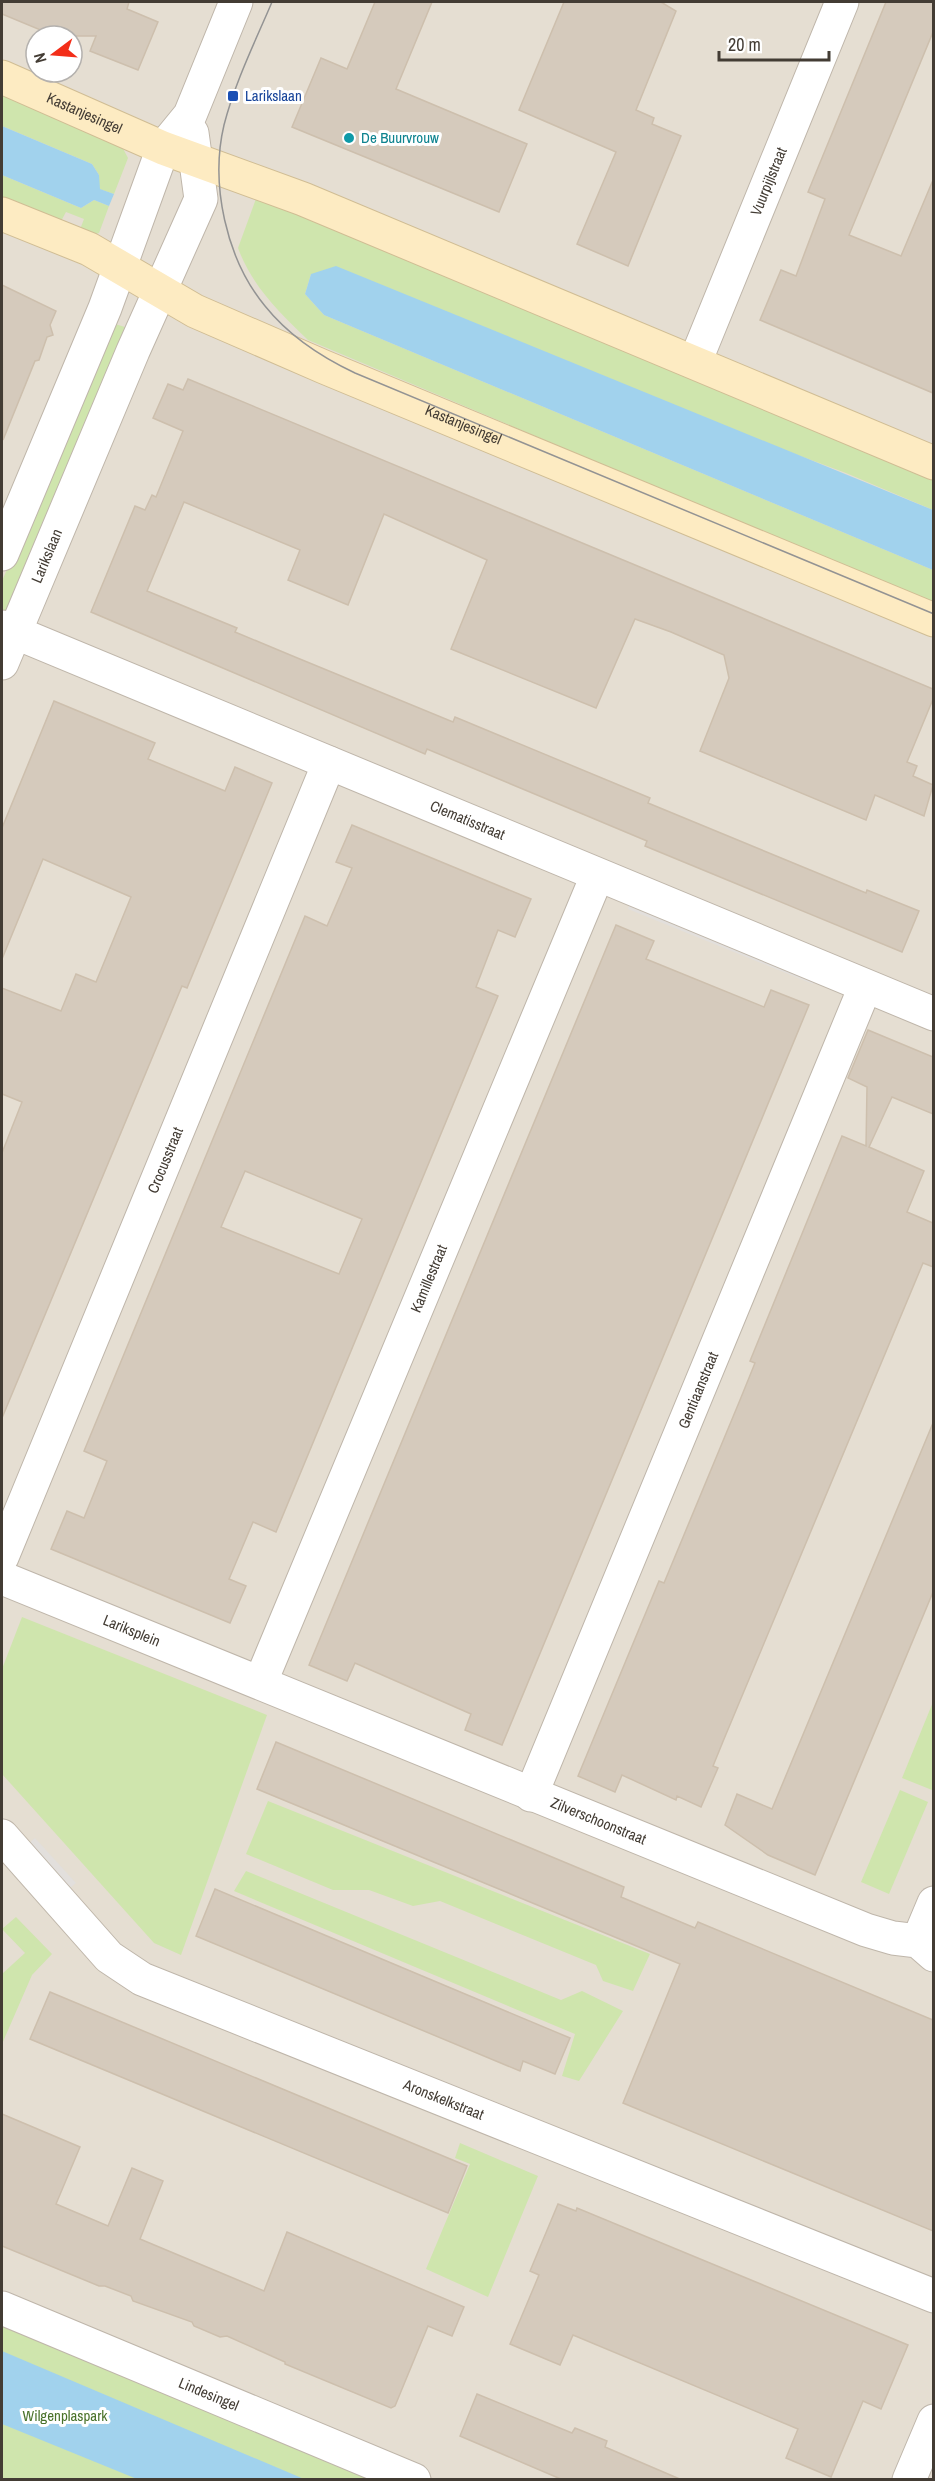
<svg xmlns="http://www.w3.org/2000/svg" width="935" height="2481" font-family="'Archivo Narrow',sans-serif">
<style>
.residential{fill:#e5ded2;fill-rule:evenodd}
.green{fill:#cfe5ad}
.parking{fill:#e2dfdc}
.water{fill:#a1d2ed}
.building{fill:#d5cabc;stroke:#cdbfad;stroke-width:1.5;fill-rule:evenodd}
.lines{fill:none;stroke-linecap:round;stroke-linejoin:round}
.street-casing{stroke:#bfb6aa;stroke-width:35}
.secondary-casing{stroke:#d0bd94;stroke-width:35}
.street{stroke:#fff;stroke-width:33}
.secondary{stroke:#fdebc2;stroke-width:33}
.tram{stroke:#939393;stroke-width:1.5}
.transit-dot{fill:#1a4fb4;stroke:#fff;stroke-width:2}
.culture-dot{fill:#0f9aa8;stroke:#fff;stroke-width:2}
.labels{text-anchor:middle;stroke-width:6;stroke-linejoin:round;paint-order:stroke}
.transit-label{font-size:15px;fill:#164399;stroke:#fff;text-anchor:start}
.street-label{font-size:15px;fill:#433c34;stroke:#fff}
.culture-label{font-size:15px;fill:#0d838f;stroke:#fff;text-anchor:start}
.park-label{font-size:15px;fill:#49722a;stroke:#fff}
</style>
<rect width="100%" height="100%" fill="#f1ece3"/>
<path class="residential" d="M 2,2 L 933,2 L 933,2479 L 2,2479 ZM 36,36 L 72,36 L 72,72 L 36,72 Z"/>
<g class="green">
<path d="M 2,92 L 119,141 L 128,158 L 114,194 L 99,189 L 99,175 L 92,164 L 2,126 Z"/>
<path d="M 2,175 L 81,208 L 94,200 L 109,206 L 99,233 L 89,236 L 79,232 L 84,219 L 66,212 L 60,223 L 2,199 Z"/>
<path d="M 257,196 L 933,475 L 933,510 L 846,473 L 311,274 L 305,294 L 324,315 L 933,570 L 933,604 L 308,340 C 279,312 252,286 238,248 Z"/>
<path d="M 112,323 L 128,328 L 12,609 L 5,611 L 2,609 L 2,581 Z"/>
<path d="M 22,1617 L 267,1715 L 181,1955 L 154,1943 L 2,1774 L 2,1669 Z"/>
<path d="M 933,1702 L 934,1786 L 932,1790 L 902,1778 Z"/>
<path d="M 900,1790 L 928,1802 L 889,1894 L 861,1882 Z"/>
<path d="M 268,1801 L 650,1954 L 633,1991 L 603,1981 L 596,1965 L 440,1901 L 413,1906 L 369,1890 L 333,1890 L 246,1854 Z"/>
<path d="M 246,1871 L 561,2000 L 582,1991 L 623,2011 L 579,2081 L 562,2076 L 575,2034 L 234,1891 Z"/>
<path d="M 16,1917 L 52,1954 L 32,1975 L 2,2044 L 2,1974 L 25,1953 L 2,1929 Z"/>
<path d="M 460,2143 L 538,2176 L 488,2297 L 426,2269 L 470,2164 L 455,2158 Z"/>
<path d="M 2,2321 L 384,2479 L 2,2479 Z"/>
</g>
<g class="parking">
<path d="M 631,900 L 817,976 L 813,984 L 628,909 Z"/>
<path d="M 35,1838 L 76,1883 L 70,1888 L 29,1843 Z"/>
</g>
<g class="water">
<path d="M 2,126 L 92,164 L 99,175 L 100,189 L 114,194 L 109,206 L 94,200 L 81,208 L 2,175 Z"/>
<path d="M 336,266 L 933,510 L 933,570 L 324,315 L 305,294 L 311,274 Z"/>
<path d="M 2,2351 L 304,2479 L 137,2479 L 2,2424 Z"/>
</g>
<g class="building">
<path d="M 2,2 L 129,2 L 127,9 L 158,22 L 138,70 L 90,51 L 96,36 L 55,36 L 2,14 Z"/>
<path d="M 375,2 L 432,2 L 396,89 L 527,144 L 499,212 L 292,127 L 321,58 L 347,69 Z"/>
<path d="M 564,2 L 661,2 L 676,11 L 636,110 L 654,118 L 652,124 L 681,136 L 628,266 L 577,244 L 616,152 L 519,110 Z"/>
<path d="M 886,2 L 933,2 L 933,32 L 849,235 L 901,256 L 933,180 L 933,393 L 760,320 L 781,270 L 796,276 L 825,199 L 808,192 Z"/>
<path d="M 2,285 L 56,311 L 50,325 L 53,335 L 47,337 L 39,360 L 35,361 L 3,440 Z"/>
<path d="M 188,379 L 933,689 L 933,699 L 907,762 L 917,766 L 913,776 L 933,785 L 924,816 L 875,795 L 866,820 L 700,751 L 729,678 L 724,655 L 671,632 L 635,619 L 596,708 L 451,649 L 487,560 L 384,514 L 348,605 L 288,580 L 300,550 L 184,502 L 147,591 L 237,628 L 235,632 L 295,657 L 453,722 L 455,717 L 650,798 L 648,803 L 866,893 L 867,890 L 919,911 L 902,952 L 645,846 L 647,841 L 585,815 L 427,749 L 425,754 L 91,612 L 135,506 L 145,510 L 152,495 L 156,497 L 183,431 L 153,418 L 168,384 L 183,390 Z"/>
<path d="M 54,701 L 155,743 L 148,759 L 225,791 L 235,767 L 272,783 L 187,988 L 182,986 L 2,1418 L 2,1153 L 22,1102 L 2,1094 L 2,988 L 61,1011 L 76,974 L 96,982 L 131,897 L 43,859 L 2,959 L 2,828 Z"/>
<path d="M 352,825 L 531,899 L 515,937 L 498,930 L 476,987 L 498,996 L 276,1532 L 253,1522 L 229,1579 L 246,1586 L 230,1623 L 51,1549 L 67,1511 L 84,1518 L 107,1461 L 84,1451 L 305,916 L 327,926 L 352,868 L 336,862 ZM 245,1171 L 362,1219 L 339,1274 L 221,1227 Z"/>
<path d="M 616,925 L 654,941 L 646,959 L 764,1007 L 771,990 L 809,1005 L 502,1745 L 465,1730 L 471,1714 L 355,1663 L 347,1681 L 309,1665 Z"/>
<path d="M 868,1030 L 933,1057 L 933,1114 L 892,1097 L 869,1147 L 924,1171 L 907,1212 L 933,1223 L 933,1267 L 923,1263 L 724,1739 L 713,1766 L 718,1768 L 701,1807 L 677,1796 L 676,1800 L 622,1775 L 615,1792 L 578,1776 L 659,1581 L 664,1583 L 740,1400 L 755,1363 L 750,1361 L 842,1136 L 866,1146 L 867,1087 L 848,1078 Z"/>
<path d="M 933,1423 L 933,1592 L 815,1875 L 768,1855 L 725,1825 L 737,1794 L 772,1809 Z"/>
<path d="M 276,1742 L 624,1887 L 621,1897 L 695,1928 L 698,1922 L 933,2020 L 933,2231 L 623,2103 L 680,1964 L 257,1789 Z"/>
<path d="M 215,1889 L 570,2038 L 555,2074 L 523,2061 L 520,2071 L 196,1936 Z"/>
<path d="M 50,1992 L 467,2166 L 448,2213 L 30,2039 Z"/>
<path d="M 2,2114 L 80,2147 L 56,2204 L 108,2226 L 132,2168 L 163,2181 L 140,2239 L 264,2291 L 287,2232 L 464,2307 L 452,2336 L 428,2326 L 395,2406 L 391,2408 L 285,2364 L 285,2362 L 227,2336 L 220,2337 L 194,2326 L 192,2322 L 133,2301 L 131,2296 L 105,2286 L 99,2286 L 2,2246 Z"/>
<path d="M 558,2204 L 576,2211 L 577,2208 L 908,2345 L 881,2409 L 863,2401 L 831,2477 L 786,2458 L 798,2429 L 573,2335 L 560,2365 L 510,2344 L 539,2275 L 530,2271 Z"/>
<path d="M 477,2394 L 572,2433 L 575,2428 L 607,2441 L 605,2447 L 682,2480 L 563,2480 L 528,2465 L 460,2436 Z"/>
</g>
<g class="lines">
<g class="street-casing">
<g id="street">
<path id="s1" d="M 695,362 L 842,2"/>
<path d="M 2,554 L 105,308 L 163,148 L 190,115 L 236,2"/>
<path id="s2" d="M 2,627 L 934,1014"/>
<path id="s3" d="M 2,663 L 133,351 L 201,199 L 192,133"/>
<path id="s4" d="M 2,1557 L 329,763"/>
<path id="s5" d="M 2,1578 L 866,1930 L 893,1938 L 918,1941 L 934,1955"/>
<path id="s6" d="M 261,1681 L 597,876"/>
<path id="s7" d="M 531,1795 L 865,987"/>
<path id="s8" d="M 2,1836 L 109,1957 L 142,1979 L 934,2296"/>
<path d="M 918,1941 L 934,1903"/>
<path id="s9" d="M 2,2308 L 414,2480"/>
<path d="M 909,2480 L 934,2421"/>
</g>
</g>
<g class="secondary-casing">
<g id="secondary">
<path id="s10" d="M 2,77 L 163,148 L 303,199 L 934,463"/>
<path id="s11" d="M 2,214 L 89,249 L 195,311 L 324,367 L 934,620"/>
</g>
</g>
<use href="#street" class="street"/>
<use href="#secondary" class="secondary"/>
<path class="tram" d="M 272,2 C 255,42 235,82 224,125 C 210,184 226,259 265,306 C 289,336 321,357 355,373 L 934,614"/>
</g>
<rect class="transit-dot" x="227" y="90" width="12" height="12" rx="3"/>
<circle class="culture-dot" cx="349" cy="138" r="6"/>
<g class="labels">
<g class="transit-label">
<text x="245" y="101">Larikslaan</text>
</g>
<g class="street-label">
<text dy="5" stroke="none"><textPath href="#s10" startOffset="90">Kastanjesingel</textPath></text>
<text dy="5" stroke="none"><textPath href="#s1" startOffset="195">Vuurpijlstraat</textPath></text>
<text dy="5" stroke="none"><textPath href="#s11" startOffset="508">Kastanjesingel</textPath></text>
<text dy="5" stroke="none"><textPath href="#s3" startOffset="116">Larikslaan</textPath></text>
<text dy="5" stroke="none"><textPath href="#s2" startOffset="504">Clematisstraat</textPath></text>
<text dy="5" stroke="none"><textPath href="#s4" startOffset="429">Crocusstraat</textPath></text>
<text dy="5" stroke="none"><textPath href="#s6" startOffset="436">Kamillestraat</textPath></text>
<text dy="5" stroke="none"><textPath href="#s7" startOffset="438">Gentiaanstraat</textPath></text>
<text dy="5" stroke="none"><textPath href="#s5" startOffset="140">Lariksplein</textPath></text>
<text dy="5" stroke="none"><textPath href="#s5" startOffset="644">Zilverschoonstraat</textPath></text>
<text dy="5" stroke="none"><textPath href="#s8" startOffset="526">Aronskelkstraat</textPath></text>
<text dy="5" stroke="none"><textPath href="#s9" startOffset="224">Lindesingel</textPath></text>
</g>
<g class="culture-label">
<text x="361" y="143">De Buurvrouw</text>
</g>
<g class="park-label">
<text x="65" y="2421">Wilgenplaspark</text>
</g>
</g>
<rect width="935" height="2481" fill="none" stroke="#433c34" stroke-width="6"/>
<g transform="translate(54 54) rotate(254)"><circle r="28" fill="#ffffff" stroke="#b4b1ae" stroke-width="1.5"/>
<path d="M0-4.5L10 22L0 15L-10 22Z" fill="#f32e19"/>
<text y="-9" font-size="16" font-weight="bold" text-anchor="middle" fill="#433c34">N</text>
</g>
<path d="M719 51v9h110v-9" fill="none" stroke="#433c34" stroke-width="3"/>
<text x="728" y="51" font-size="18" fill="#433c34" stroke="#ffffff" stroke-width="4.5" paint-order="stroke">20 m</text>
</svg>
